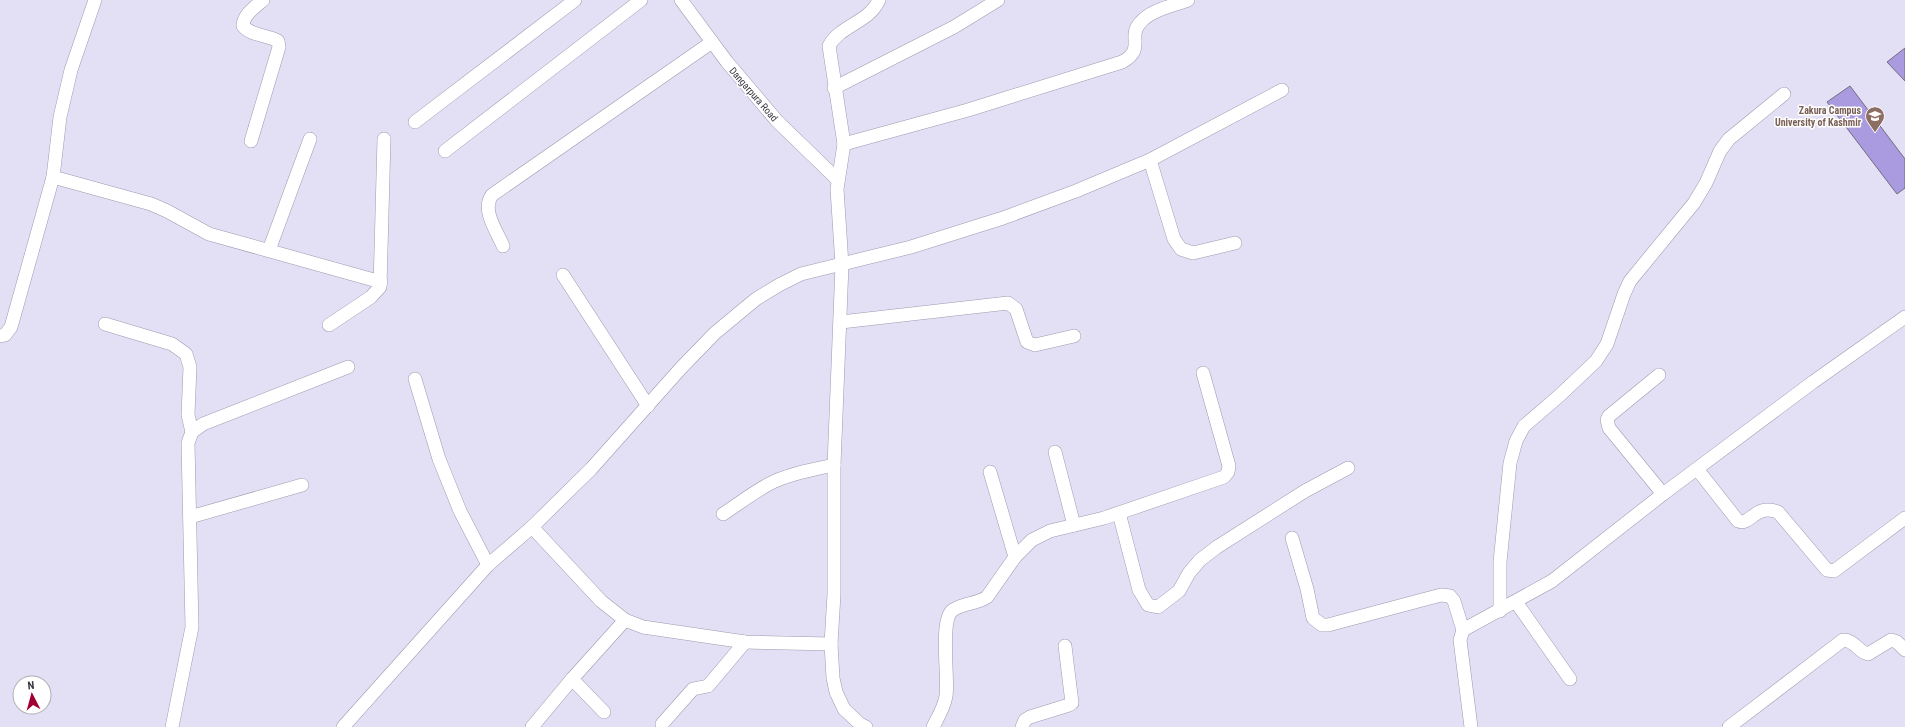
<svg xmlns="http://www.w3.org/2000/svg" width="1905" height="727" font-family="'Roboto Condensed',sans-serif">
<style>
.building{fill:#aa9be0;stroke:#716d81}
.lines{fill:none;stroke-linecap:round;stroke-linejoin:round}
.street-casing{stroke:#9e9aaf;stroke-width:14}
.street{stroke:#fff;stroke-width:13}
.labels{text-anchor:middle;stroke-width:3;stroke-linejoin:round;paint-order:stroke}
.street-label{font-size:10px;fill:#3a3841;stroke:#fff}
.education-label{font-size:10px;font-weight:bold;fill:#785e54;stroke:#fff;text-anchor:end}
</style>
<rect width="100%" height="100%" fill="#e3dff5"/>
<g class="building">
<path d="M 1905,48 L 1905,81 L 1887,62 Z"/>
<path d="M 1850,86 L 1905,159 L 1905,188 L 1897,194 L 1827,102 Z"/>
</g>
<g class="lines">
<g class="street-casing">
<g id="street">
<path d="M 681,0 L 727,62 L 777,121 L 838,180"/>
<path d="M 834,88 L 954,27 L 998,0"/>
<path d="M 415,122 L 575,0"/>
<path d="M 251,141 L 279,47 L 278,41 C 268,35 251,36 243,26 C 243,15 255,7 263,0"/>
<path d="M 844,144 L 968,110 L 1122,62 C 1146,49 1127,37 1140,23 C 1150,10 1173,6 1188,0"/>
<path d="M 445,151 L 641,0"/>
<path d="M 1150,160 L 1174,239 L 1181,249 L 1193,253 L 1235,243"/>
<path d="M 53,177 L 151,204 L 167,211 L 209,234 L 381,282"/>
<path d="M 503,246 C 497,231 481,210 492,195 L 712,42"/>
<path d="M 269,250 L 310,139"/>
<path d="M 563,275 L 648,406"/>
<path d="M 841,322 L 1008,303 L 1016,309 L 1027,342 L 1035,345 L 1074,336"/>
<path d="M 105,324 L 172,344 L 186,354 L 190,367 L 188,415 L 192,432"/>
<path d="M 329,325 L 371,297 L 380,287 L 384,139"/>
<path d="M 0,336 L 5,335 L 11,327 L 53,177 L 60,117 L 71,70 L 95,0"/>
<path d="M 1659,375 L 1609,416 L 1607,420 L 1609,428 L 1663,494"/>
<path d="M 415,379 L 439,459 L 460,511 L 488,565"/>
<path d="M 1055,452 L 1074,525"/>
<path d="M 1697,469 L 1738,521 C 1751,526 1755,503 1778,512 L 1827,570 L 1834,571 L 1905,518"/>
<path d="M 990,472 L 1015,557"/>
<path d="M 1119,513 L 1139,590 L 1148,605 L 1158,607 L 1179,591 L 1189,573 L 1200,560 L 1217,547 L 1305,491 L 1348,468"/>
<path d="M 723,514 C 740,503 756,490 775,481 C 794,473 814,469 834,465"/>
<path d="M 190,517 L 302,485"/>
<path d="M 532,527 L 601,601 L 625,620 L 643,627 L 745,642 L 831,644"/>
<path d="M 1292,538 L 1307,589 L 1313,618 L 1322,625 L 1328,625 L 1441,595 L 1450,596 L 1454,601 L 1463,630"/>
<path d="M 1516,602 L 1570,679"/>
<path d="M 1500,611 L 1500,562 L 1510,463 L 1516,441 L 1524,426 L 1559,396 L 1596,361 L 1607,344 L 1624,294 L 1630,281 L 1694,203 L 1706,183 L 1720,151 L 1729,139 L 1784,94"/>
<path d="M 572,679 L 604,712"/>
<path d="M 662,724 L 693,689 L 708,686 L 745,642"/>
<path d="M 172,727 L 192,627 L 188,443 L 192,432 L 203,424 L 348,367"/>
<path d="M 343,727 L 488,565 L 532,527 L 591,469 L 681,368 L 715,333 L 756,299 L 779,285 L 801,274 L 911,247 L 1003,218 L 1076,191 L 1150,160 L 1282,90"/>
<path d="M 532,727 L 572,679 L 625,620"/>
<path d="M 866,727 L 860,724 L 844,709 L 836,692 L 833,678 L 831,644 L 834,594 L 834,465 L 842,265 L 837,189 L 844,144 L 829,46 C 840,25 869,23 879,0"/>
<path d="M 933,727 C 938,717 944,708 946,696 C 949,679 939,619 953,610 C 963,603 977,604 987,597 L 1015,557 L 1032,540 L 1050,531 L 1104,518 L 1224,477 L 1228,472 L 1229,466 L 1203,373"/>
<path d="M 1022,727 L 1025,720 L 1030,717 L 1069,705 L 1072,703 L 1065,646"/>
<path d="M 1471,727 L 1460,640 L 1463,630 L 1552,581 L 1663,494 L 1813,382 L 1905,317"/>
<path d="M 1729,727 L 1843,640 C 1855,640 1858,652 1868,654 L 1891,640 L 1897,642 L 1905,650"/>
</g>
</g>
<use href="#street" class="street"/>
</g>
<defs>
<g id="university-pin" transform="scale(1)"><path d="M0 17L-7.5 6A9.5 9.5 0 1 1 7.5 6Z" fill="#8d6e63" stroke="#fff"/><path d="M0-5L7-2L0 1L-7-2ZM-4 1L0 2.5L4 1V4Q0 6-4 4Z" fill="#fff"/></g>
</defs>
<g fill-rule="evenodd">
<use href="#university-pin" x="1875" y="116"/>
</g>
<g class="labels">
<g class="street-label">
<text transform="translate(754 94) rotate(49)" y="4">Dangarpura Road</text>
</g>
<g class="education-label">
<text x="1861" y="114">Zakura Campus<tspan x="1861" dy="12">University of Kashmir</tspan></text>
</g>
</g>
<g transform="translate(32 695) rotate(354)"><circle r="19" fill="#ffffff" stroke="#b0afb3"/>
<path d="M0-3L7 15L0 10L-7 15Z" fill="#a10033"/>
<text y="-6" font-size="11" font-weight="bold" text-anchor="middle" fill="#3a3841">N</text>
</g>
</svg>
